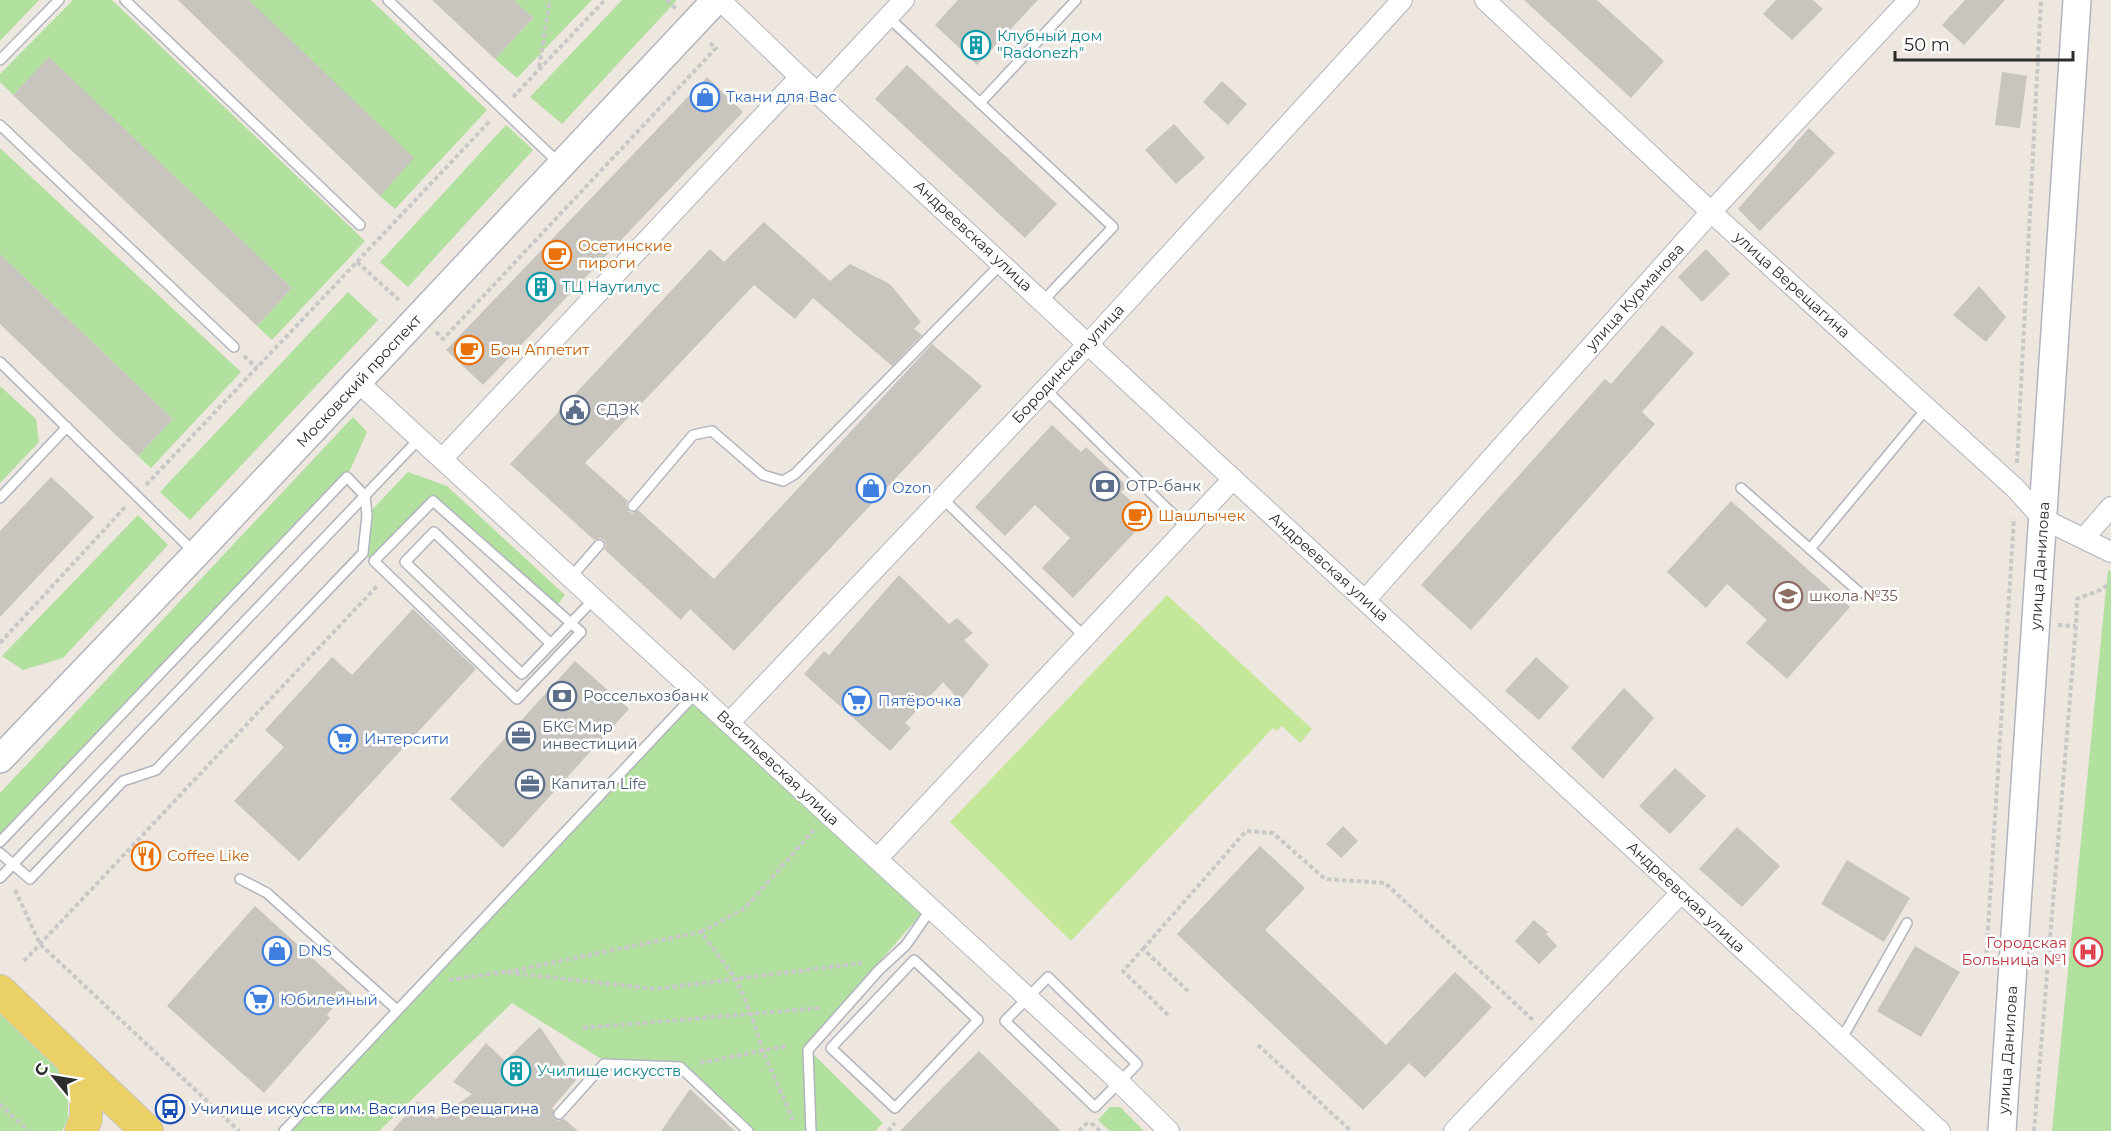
<svg xmlns="http://www.w3.org/2000/svg" width="2111" height="1131" font-family="Montserrat,sans-serif">
<style>
.green{fill:#b2e09e}
.pitch{fill:#c4e79a}
.building{fill:#c8c4be}
.lines{fill:none;stroke-linecap:round;stroke-linejoin:round}
.lane-casing{stroke:#b2b4be;stroke-width:12}
.street-casing{stroke:#b2b4be;stroke-width:22}
.secondary-casing{stroke:#b2b4be;stroke-width:30}
.primary-casing{stroke:#c8c8c8;stroke-width:34}
.path{stroke:#c8c8c8;stroke-width:4;stroke-dasharray:4.5 3;stroke-linecap:butt}
.lane{stroke:#fff;stroke-width:9}
.street{stroke:#fff;stroke-width:20}
.secondary{stroke:#fff;stroke-width:27}
.primary{stroke:#ebd066;stroke-width:32}
.labels{text-anchor:middle;stroke-width:5;stroke-linejoin:round;paint-order:stroke}
.culture-label{font-size:15px;fill:#0d838f;stroke:#fff;text-anchor:start}
.shop-label{font-size:15px;fill:#366cbe;stroke:#fff;text-anchor:start}
.street-label{font-size:15px;fill:#2c2c2c;stroke:#fff}
.food-label{font-size:15px;fill:#c56008;stroke:#fff;text-anchor:start}
.service-label{font-size:15px;fill:#4e5e75;stroke:#fff;text-anchor:start}
.education-label{font-size:15px;fill:#785e54;stroke:#fff;text-anchor:start}
.health-label{font-size:15px;fill:#be3a42;stroke:#fff;text-anchor:end}
.transit-label{font-size:15px;fill:#164399;stroke:#fff;text-anchor:start}
</style>
<rect width="100%" height="100%" fill="#ede7df"/>
<g class="green">
<path d="M 0,0 L 39,0 L 0,41 Z"/>
<path d="M 73,0 L 112,0 L 365,241 L 272,340 L 257,326 L 292,288 L 49,58 L 13,95 L 0,82 L 0,74 Z"/>
<path d="M 249,0 L 371,0 L 487,110 L 395,209 L 380,196 Z"/>
<path d="M 514,0 L 592,0 L 517,78 L 495,59 L 533,18 Z"/>
<path d="M 622,0 L 677,0 L 562,124 L 530,97 Z"/>
<path d="M 506,125 L 533,150 L 408,287 L 380,262 Z"/>
<path d="M 0,148 L 241,372 L 151,468 L 138,456 L 173,419 L 0,254 Z"/>
<path d="M 348,292 L 378,320 L 190,520 L 160,492 Z"/>
<path d="M 0,386 L 36,419 L 39,442 L 0,483 Z"/>
<path d="M 353,417 L 367,432 L 347,477 L 0,842 L 0,793 Z"/>
<path d="M 408,472 L 447,486 L 565,595 L 555,608 L 434,501 L 374,561 L 363,553 L 367,515 Z"/>
<path d="M 138,515 L 168,545 L 63,658 L 23,670 L 2,656 Z"/>
<path d="M 2108,570 L 2111,572 L 2111,1131 L 2052,1131 Z"/>
<path d="M 694,702 L 923,912 L 804,1048 L 807,1131 L 754,1131 L 682,1063 L 603,1060 L 512,1003 L 379,1131 L 289,1131 Z"/>
<path d="M 0,1010 L 58,1065 L 68,1091 L 68,1118 L 62,1131 L 0,1131 Z"/>
<path d="M 812,1053 L 883,1123 L 875,1131 L 816,1131 Z"/>
<path d="M 1110,1107 L 1120,1107 L 1144,1131 L 1110,1131 L 1098,1120 Z"/>
</g>
<path class="pitch" d="M 1167,595 L 1312,729 L 1300,743 L 1282,726 L 1277,731 L 1273,728 L 1071,941 L 950,822 Z"/>
<g class="building">
<path d="M 178,0 L 249,0 L 414,158 L 380,196 Z"/>
<path d="M 432,0 L 514,0 L 533,18 L 495,59 Z"/>
<path d="M 958,0 L 1038,0 L 977,65 L 935,25 Z"/>
<path d="M 1524,0 L 1597,0 L 1664,61 L 1631,98 Z"/>
<path d="M 1776,0 L 1813,0 L 1823,9 L 1792,40 L 1763,14 Z"/>
<path d="M 1965,0 L 2005,0 L 1964,45 L 1942,25 Z"/>
<path d="M 49,57 L 292,288 L 257,326 L 13,95 Z"/>
<path d="M 907,65 L 1057,204 L 1025,238 L 875,99 Z"/>
<path d="M 2002,72 L 2027,76 L 2020,128 L 1995,125 Z"/>
<path d="M 707,77 L 743,112 L 483,385 L 446,350 Z"/>
<path d="M 1222,81 L 1247,104 L 1228,125 L 1203,102 Z"/>
<path d="M 1174,124 L 1205,158 L 1176,184 L 1145,150 Z"/>
<path d="M 1809,128 L 1835,153 L 1760,231 L 1738,209 Z"/>
<path d="M 764,222 L 830,281 L 850,264 L 890,284 L 921,322 L 914,329 L 922,335 L 892,366 L 813,298 L 795,319 L 754,285 L 585,463 L 628,501 L 626,505 L 628,511 L 632,513 L 638,510 L 714,579 L 932,344 L 982,386 L 734,651 L 690,609 L 681,620 L 604,549 L 606,546 L 604,540 L 600,538 L 594,540 L 510,464 L 710,249 L 724,262 Z"/>
<path d="M 1706,249 L 1730,274 L 1702,302 L 1678,277 Z"/>
<path d="M 0,254 L 173,419 L 138,456 L 0,324 Z"/>
<path d="M 1979,286 L 2006,317 L 1986,342 L 1953,315 Z"/>
<path d="M 1662,325 L 1694,353 L 1642,412 L 1655,424 L 1471,630 L 1421,585 L 1605,379 L 1611,384 Z"/>
<path d="M 1052,425 L 1081,452 L 1086,447 L 1127,486 L 1121,492 L 1149,517 L 1073,598 L 1042,568 L 1070,538 L 1035,505 L 1005,536 L 975,507 Z"/>
<path d="M 51,477 L 94,517 L 0,617 L 0,531 Z"/>
<path d="M 1731,501 L 1850,607 L 1787,679 L 1746,643 L 1767,620 L 1727,584 L 1706,608 L 1667,572 Z"/>
<path d="M 899,575 L 949,624 L 957,618 L 973,633 L 964,640 L 989,665 L 960,701 L 943,682 L 905,723 L 911,728 L 890,751 L 804,674 L 824,651 L 829,655 Z"/>
<path d="M 413,609 L 476,669 L 299,861 L 234,801 L 284,747 L 265,730 L 332,657 L 352,675 Z"/>
<path d="M 1536,657 L 1569,687 L 1539,720 L 1505,691 Z"/>
<path d="M 575,661 L 629,709 L 503,848 L 450,799 Z"/>
<path d="M 1624,688 L 1654,718 L 1603,779 L 1571,748 Z"/>
<path d="M 1675,768 L 1706,796 L 1670,834 L 1639,806 Z"/>
<path d="M 1343,826 L 1358,841 L 1341,858 L 1326,844 Z"/>
<path d="M 1737,827 L 1780,866 L 1742,907 L 1699,869 Z"/>
<path d="M 1260,846 L 1305,888 L 1265,930 L 1386,1045 L 1455,972 L 1492,1007 L 1425,1078 L 1409,1063 L 1363,1110 L 1177,934 Z"/>
<path d="M 1847,860 L 1910,898 L 1884,942 L 1821,904 Z"/>
<path d="M 255,906 L 352,994 L 340,1007 L 336,1004 L 327,1015 L 330,1018 L 264,1093 L 167,1006 Z"/>
<path d="M 1534,920 L 1548,932 L 1546,934 L 1557,946 L 1539,964 L 1515,941 Z"/>
<path d="M 1915,946 L 1960,972 L 1921,1037 L 1877,1011 Z"/>
<path d="M 540,1027 L 576,1080 L 552,1108 L 554,1110 L 553,1117 L 558,1121 L 564,1119 L 578,1131 L 392,1131 L 418,1101 L 436,1119 L 472,1094 L 453,1082 L 486,1043 L 505,1061 Z"/>
<path d="M 979,1051 L 1061,1131 L 900,1131 Z"/>
<path d="M 690,1089 L 735,1131 L 661,1131 Z"/>
</g>
<g class="lines">
<g class="lane-casing">
<g id="lane">
<path d="M 125,0 L 360,225"/>
<path d="M 388,0 L 560,164"/>
<path d="M 888,17 L 1113,227 L 1043,301"/>
<path d="M 0,60 L 59,0"/>
<path d="M 980,103 L 1076,0"/>
<path d="M 0,125 L 234,347"/>
<path d="M 0,362 L 195,553"/>
<path d="M 1045,389 L 1187,528"/>
<path d="M 1741,488 L 1860,593"/>
<path d="M 941,497 L 1085,637"/>
<path d="M 0,498 L 67,427"/>
<path d="M 433,501 L 581,632 L 517,699 L 374,561 Z"/>
<path d="M 633,506 L 693,435 L 712,431 L 763,475 L 783,481 L 795,474 L 1002,263"/>
<path d="M 1810,549 L 1927,408"/>
<path d="M 571,577 L 599,545"/>
<path d="M 551,644 L 434,532 L 405,562 L 522,674 L 594,599"/>
<path d="M 0,842 L 347,477 L 365,496 L 367,515 L 363,553 L 156,770 L 123,781 L 30,879 L 0,853"/>
<path d="M 0,878 L 420,438"/>
<path d="M 240,879 L 267,893 L 397,1010"/>
<path d="M 914,960 L 978,1020 L 895,1108 L 831,1048 Z"/>
<path d="M 1048,977 L 1137,1064 L 1095,1107 L 1005,1021 Z"/>
<path d="M 1841,1040 L 1907,923"/>
<path d="M 559,1114 L 604,1064 L 680,1067 L 748,1131"/>
<path d="M 284,1131 L 696,693"/>
<path d="M 811,1131 L 808,1050 L 879,970 L 906,945 L 931,909"/>
</g>
</g>
<g class="street-casing">
<g id="street">
<path d="M 720,0 L 800,77 L 1233,479 L 1940,1131"/>
<path d="M 1485,0 L 1711,212 L 2015,488 L 2043,519 L 2111,552"/>
<path d="M 817,93 L 904,0"/>
<path d="M 358,382 L 1112,1075 L 1169,1131"/>
<path d="M 442,459 L 800,77"/>
<path d="M 2084,538 L 2111,507"/>
<path d="M 1366,599 L 1711,212 L 1909,0"/>
<path d="M 729,723 L 1089,343 L 1402,0"/>
<path d="M 877,859 L 1233,479"/>
<path d="M 1454,1131 L 1681,893"/>
</g>
</g>
<g class="secondary-casing">
<g id="secondary">
<path d="M 0,759 L 196,554 L 716,0"/>
<path d="M 2002,1131 L 2077,0"/>
</g>
</g>
<g class="primary-casing">
<g id="primary">
<path d="M 0,991 L 147,1131"/>
<path d="M 73,1064 L 86,1085 L 86,1119 L 81,1131"/>
</g>
</g>
<g class="path">
<path d="M 667,0 L 676,9"/>
<path d="M 539,67 L 550,0"/>
<path d="M 513,97 L 605,0"/>
<path d="M 357,262 L 399,300"/>
<path d="M 436,332 L 443,339 L 716,48 L 710,43"/>
<path d="M 244,356 L 257,368"/>
<path d="M 2017,463 L 2041,0"/>
<path d="M 146,485 L 491,120"/>
<path d="M 2058,625 L 2076,626"/>
<path d="M 0,643 L 126,506"/>
<path d="M 15,890 L 40,944 L 239,1131"/>
<path d="M 701,932 L 745,908 L 814,830"/>
<path d="M 1143,949 L 1246,831 L 1273,833 L 1325,879 L 1385,883 L 1533,1020"/>
<path d="M 1986,960 L 2014,518"/>
<path d="M 24,961 L 377,586"/>
<path d="M 507,972 L 701,932 L 736,979 L 751,1014 L 763,1051 L 793,1120"/>
<path d="M 449,980 L 503,972 L 655,989 L 862,963"/>
<path d="M 1168,1015 L 1123,971 L 1143,949 L 1189,992"/>
<path d="M 583,1028 L 822,1008"/>
<path d="M 1258,1045 L 1351,1131"/>
<path d="M 700,1063 L 787,1046"/>
<path d="M 0,1104 L 28,1131"/>
<path d="M 1091,1123 L 1100,1131"/>
<path d="M 888,1131 L 895,1123"/>
<path d="M 1079,1131 L 1089,1121"/>
<path d="M 2034,1131 L 2076,626 L 2077,599 L 2100,590 L 2111,583"/>
</g>
<use href="#lane" class="lane"/>
<use href="#street" class="street"/>
<use href="#secondary" class="secondary"/>
<use href="#primary" class="primary"/>
</g>
<defs>
<g id="building-ring" transform="scale(1.5)"><circle r="9.5" fill="#fff" stroke="#0f9aa8" stroke-width="1.5"/><path d="M-4-6H4V6H1V3H-1V6H-4ZM-2.5-4.3h1.7v1.8h-1.7ZM.8-4.3h1.7v1.8H.8ZM-2.5-1h1.7V.8h-1.7ZM.8-1h1.7V.8H.8Z" fill="#0f9aa8"/></g>
<g id="shop-ring" transform="scale(1.5)"><circle r="9.5" fill="#fff" stroke="#3f7fe0" stroke-width="1.5"/><path d="M-5-2.5h2.3a2.7 3.5 0 0 1 5.4 0H5L5.5 6h-11ZM-1.5-2.5h3a1.5 2.3 0 0 0-3 0Z" fill="#3f7fe0"/></g>
<g id="cafe-ring" transform="scale(1.5)"><circle r="9.5" fill="#fff" stroke="#e8710a" stroke-width="1.5"/><path d="M-5.5-4.5H6V0H3Q3 3.5 0 3.5H-2.5Q-5.5 3.5-5.5 0ZM3-3.2v2h1.7v-2ZM-6 4.5H4V6H-6Z" fill="#e8710a"/></g>
<g id="civic-ring" transform="scale(1.5)"><circle r="9.5" fill="#fff" stroke="#5c6f8a" stroke-width="1.5"/><path d="M-.6-6.5H3V-4.5H.6V-3L4-1V1h2V6H-6V1h2V-1L-.6-3ZM-1.2 2.5V6h2.4V2.5Z" fill="#5c6f8a"/></g>
<g id="bank-ring" transform="scale(1.5)"><circle r="9.5" fill="#fff" stroke="#5c6f8a" stroke-width="1.5"/><path d="M-6-4H6V4H-6ZM0-2.3a2.3 2.3 0 1 0 0 4.6a2.3 2.3 0 1 0 0-4.6Z" fill="#5c6f8a"/></g>
<g id="school-ring" transform="scale(1.5)"><circle r="9.5" fill="#fff" stroke="#8d6e63" stroke-width="1.5"/><path d="M0-5L7-2L0 1L-7-2ZM-4 1L0 2.5L4 1V4Q0 6-4 4Z" fill="#8d6e63"/></g>
<g id="supermarket-ring" transform="scale(1.5)"><circle r="9.5" fill="#fff" stroke="#3f7fe0" stroke-width="1.5"/><path d="M-6-5.5h2.5l.6 2H6L4.5 2H-2.5L-4.4-4H-6ZM-1.5 3.2a1.3 1.3 0 1 0 .1 0ZM3 3.2a1.3 1.3 0 1 0 .1 0Z" fill="#3f7fe0"/></g>
<g id="office-ring" transform="scale(1.5)"><circle r="9.5" fill="#fff" stroke="#5c6f8a" stroke-width="1.5"/><path d="M-6-3h4V-5.5h4V-3h4V5H-6ZM-1-4.5V-3h2v-1.5ZM-6 0V1H6V0Z" fill="#5c6f8a"/></g>
<g id="restaurant-ring" transform="scale(1.5)"><circle r="9.5" fill="#fff" stroke="#e8710a" stroke-width="1.5"/><path d="M-5-6h1v4h1v-4h1v4h1v-4h1v5L-1.5 .5V6h-2V.5L-5-1ZM5-6V6H3V1.5H1.5Q1.5-4 5-6Z" fill="#e8710a"/></g>
<g id="hospital-ring" transform="scale(1.5)"><circle r="9.5" fill="#fff" stroke="#e0444e" stroke-width="1.5"/><path d="M-5-5h3v3.5h4V-5h3V5h-3V1.5h-4V5h-3Z" fill="#e0444e"/></g>
<g id="bus-ring" transform="scale(1.5)"><circle r="9.5" fill="#fff" stroke="#1a4fb4" stroke-width="1.5"/><path d="M-5-6H5V4H4V6H2V4H-2V6H-4V4H-5ZM-3.5-4V0h7V-4ZM-3.5 1.2v1.5H-2V1.2ZM2 1.2v1.5H3.5V1.2Z" fill="#1a4fb4"/></g>
</defs>
<g fill-rule="evenodd">
<use href="#building-ring" x="976" y="45"/>
<use href="#shop-ring" x="705" y="97"/>
<use href="#cafe-ring" x="557" y="255"/>
<use href="#building-ring" x="541" y="287"/>
<use href="#cafe-ring" x="469" y="350"/>
<use href="#civic-ring" x="575" y="410"/>
<use href="#bank-ring" x="1105" y="486"/>
<use href="#shop-ring" x="871" y="488"/>
<use href="#cafe-ring" x="1137" y="516"/>
<use href="#school-ring" x="1788" y="596"/>
<use href="#bank-ring" x="562" y="696"/>
<use href="#supermarket-ring" x="857" y="701"/>
<use href="#office-ring" x="521" y="736"/>
<use href="#supermarket-ring" x="343" y="739"/>
<use href="#office-ring" x="530" y="784"/>
<use href="#restaurant-ring" x="146" y="856"/>
<use href="#shop-ring" x="277" y="951"/>
<use href="#hospital-ring" x="2088" y="952"/>
<use href="#supermarket-ring" x="259" y="1000"/>
<use href="#building-ring" x="516" y="1071"/>
<use href="#bus-ring" x="170" y="1109"/>
</g>
<g class="labels">
<g class="culture-label">
<text x="997" y="41">Клубный дом<tspan x="997" dy="17">"Radonezh"</tspan></text>
<text x="562" y="292">ТЦ Наутилус</text>
<text x="537" y="1076">Училище искусств</text>
</g>
<g class="shop-label">
<text x="726" y="102">Ткани для Вас</text>
<text x="892" y="493">Ozon</text>
<text x="878" y="706">Пятёрочка</text>
<text x="364" y="744">Интерсити</text>
<text x="298" y="956">DNS</text>
<text x="280" y="1005">Юбилейный</text>
</g>
<g class="street-label">
<text transform="translate(973 236) rotate(43)" y="5">Андреевская улица</text>
<text transform="translate(1792 285) rotate(42)" y="5">улица Верещагина</text>
<text transform="translate(1635 297) rotate(-48)" y="5">улица Курманова</text>
<text transform="translate(1068 364) rotate(-47)" y="5">Бородинская улица</text>
<text transform="translate(359 381) rotate(-47)" y="5">Московский проспект</text>
<text transform="translate(2040 566) rotate(-86)" y="5">улица Данилова</text>
<text transform="translate(1329 567) rotate(42)" y="5">Андреевская улица</text>
<text transform="translate(778 768) rotate(43)" y="5">Васильевская улица</text>
<text transform="translate(1686 897) rotate(43)" y="5">Андреевская улица</text>
<text transform="translate(2008 1050) rotate(-86)" y="5">улица Данилова</text>
</g>
<g class="food-label">
<text x="578" y="251">Осетинские<tspan x="578" dy="17">пироги</tspan></text>
<text x="490" y="355">Бон Аппетит</text>
<text x="1158" y="521">Шашлычек</text>
<text x="167" y="861">Coffee Like</text>
</g>
<g class="service-label">
<text x="596" y="415">СДЭК</text>
<text x="1126" y="491">OTP-банк</text>
<text x="583" y="701">Россельхозбанк</text>
<text x="542" y="732">БКС Мир<tspan x="542" dy="17">инвестиций</tspan></text>
<text x="551" y="789">Капитал Life</text>
</g>
<g class="education-label">
<text x="1809" y="601">школа №35</text>
</g>
<g class="health-label">
<text x="2067" y="948">Городская<tspan x="2067" dy="17">Больница №1</tspan></text>
</g>
<g class="transit-label">
<text x="191" y="1114">Училище искусств им. Василия Верещагина</text>
</g>
</g>
<g transform="translate(54 1077) rotate(300)" stroke="#ffffff" stroke-width="4.5" paint-order="stroke">
<path d="M0-4.5L10 22L0 15L-10 22Z" fill="#2c2c2c"/>
<text y="-9" font-size="16" font-weight="bold" text-anchor="middle" fill="#2c2c2c">С</text>
</g>
<path d="M1895 51v9h178v-9" fill="none" stroke="#2c2c2c" stroke-width="3"/>
<text x="1904" y="51" font-size="18" fill="#2c2c2c" stroke="#ffffff" stroke-width="4.5" paint-order="stroke">50 m</text>
</svg>
